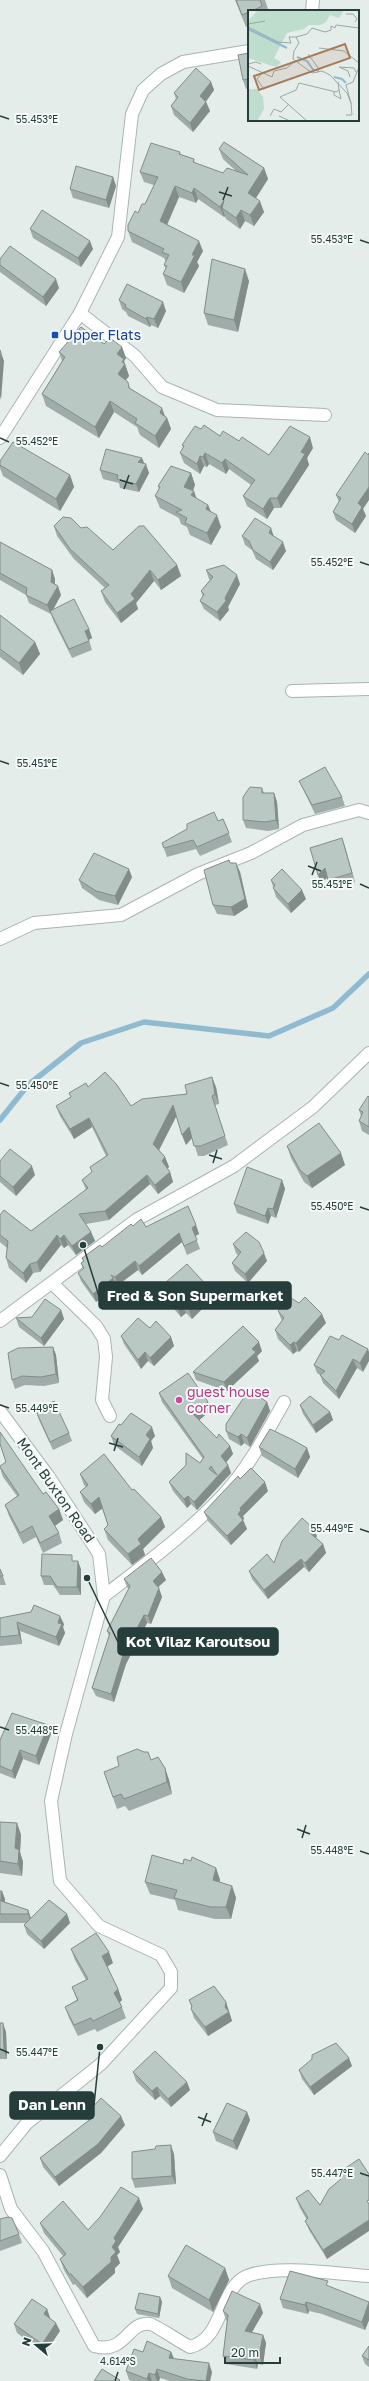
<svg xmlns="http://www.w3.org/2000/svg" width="369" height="2381" font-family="'Golos Text',sans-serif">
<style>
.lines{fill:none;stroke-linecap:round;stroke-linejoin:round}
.stream{stroke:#90bacf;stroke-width:5.5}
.minor-casing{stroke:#a8b5b3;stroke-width:14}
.minor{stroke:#fff;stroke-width:12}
.wall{fill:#a0aca9}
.shaded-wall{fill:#828c89}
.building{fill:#bac8c4;stroke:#828c89;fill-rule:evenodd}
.ticks{fill:none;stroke:#253e3c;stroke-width:1.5}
.transit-dot{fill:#1a4fb4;stroke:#f5faf8;stroke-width:1.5}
.hotel-dot{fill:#d1479c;stroke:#f5faf8;stroke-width:1.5}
.labels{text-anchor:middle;stroke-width:4;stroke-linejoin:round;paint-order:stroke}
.transit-label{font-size:14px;fill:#164399;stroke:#f5faf8;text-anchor:start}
.hotel-label{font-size:14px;fill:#b23c85;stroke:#f5faf8;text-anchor:start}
.street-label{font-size:14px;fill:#253e3c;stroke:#f5faf8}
.inset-river{fill:none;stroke:#90bacf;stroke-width:2}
.inset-road{fill:none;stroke:#98a7a5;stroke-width:1}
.view{fill:#a67c57;fill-opacity:0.15;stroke:#a67c57;stroke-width:2}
.inset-edge{fill:none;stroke:#253e3c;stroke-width:2}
.ticks-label{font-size:10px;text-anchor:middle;fill:#253e3c;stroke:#f5faf8;stroke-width:4;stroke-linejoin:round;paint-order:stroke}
.leader{fill:none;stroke:#253e3c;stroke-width:1.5}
.callout-dot{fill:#253e3c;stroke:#f5faf8;stroke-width:1.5}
.callout{fill:#253e3c;stroke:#253e3c;stroke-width:1.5}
.callout-label{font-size:15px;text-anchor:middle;font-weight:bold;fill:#fff}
</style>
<rect width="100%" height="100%" fill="#e5edeb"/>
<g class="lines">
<path class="stream" d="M 0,1120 L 28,1085 L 81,1043 L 144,1022 L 269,1036 L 333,1008 L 369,974"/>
<g class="minor-casing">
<g id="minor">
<path d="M 312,11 L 313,0"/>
<path d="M 80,313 L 135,356 L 162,387 L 217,410 L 325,415"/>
<path d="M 0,438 L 80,313 L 118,237 L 132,114 L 143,90 L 161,74 L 183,62 L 249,51"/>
<path d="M 292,691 L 369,689"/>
<path d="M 0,939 L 34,923 L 121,915 L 198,874 L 251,853 L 303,825 L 359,810 L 369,813"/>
<path d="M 52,1283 L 96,1326 L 104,1339 L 106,1357 L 102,1400 L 110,1416"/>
<path d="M 0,1321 L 136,1220 L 234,1166 L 313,1107 L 369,1053"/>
<path d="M 0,1411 L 49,1477 L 99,1554 L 104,1596 L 66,1734 L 51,1801 L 60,1881 L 99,1926 L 161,1955 L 171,1972 L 171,1988 L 101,2064 L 27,2123 L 0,2156"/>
<path d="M 104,1596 C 145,1564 189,1532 224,1494 C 249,1467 266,1434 284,1402"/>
<path d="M 0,2175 L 11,2209 L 43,2251 L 94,2346 C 126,2355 127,2321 150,2324 C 154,2324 183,2344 190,2347 C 224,2339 219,2288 247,2276 C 278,2264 335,2274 369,2276"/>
</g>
</g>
<use href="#minor" class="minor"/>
</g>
<g class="wall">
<path d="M 235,0 L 265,0 L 268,9 L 264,11 L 249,11 L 249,26 L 246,27 Z"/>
<path d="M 249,53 L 249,88 L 246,89 L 243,80 Z"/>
<path d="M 211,82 L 214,90 L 206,102 L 210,111 L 193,132 L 174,115 L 171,106 L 176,99 L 174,93 Z"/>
<path d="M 219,149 L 264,168 L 268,179 L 256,198 L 264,212 L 254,226 L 245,221 L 240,229 L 226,219 L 225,216 L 224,217 L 198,199 L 196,203 L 179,197 L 167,224 L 203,251 L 197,262 L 199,266 L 184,293 L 167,285 L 163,274 L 166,269 L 164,265 L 166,262 L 164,258 L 132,242 L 128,231 L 138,213 L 145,204 L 154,185 L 144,182 L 140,172 L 180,152 L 181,155 L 194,159 L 195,163 L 223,173 L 236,171 L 223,159 Z"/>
<path d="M 113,177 L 116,186 L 109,208 L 73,198 L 70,189 Z"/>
<path d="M 30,229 L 93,249 L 81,267 L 33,238 Z"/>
<path d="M 0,259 L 59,288 L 46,306 L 0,272 Z"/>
<path d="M 249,281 L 238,332 L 208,325 L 204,313 Z"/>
<path d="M 119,300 L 166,311 L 158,328 L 151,325 L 150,327 L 128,316 L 126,312 L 122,309 Z"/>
<path d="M 104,344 L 122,347 L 126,358 L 124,361 L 129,376 L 126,380 L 130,388 L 167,418 L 171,429 L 159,448 L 140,435 L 137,427 L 114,412 L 99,438 L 46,406 L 42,394 L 62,361 L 59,352 Z"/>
<path d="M 201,429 L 239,441 L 269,455 L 313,448 L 307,458 L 309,465 L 292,490 L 281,508 L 274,508 L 267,519 L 247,506 L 243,496 L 251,485 L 229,469 L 226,474 L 209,464 L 207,467 L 204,466 L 200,474 L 184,463 L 180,453 L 183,447 L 182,445 Z"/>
<path d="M 142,458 L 144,463 L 149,473 L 139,492 L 120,488 L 119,483 L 103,479 L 100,470 Z"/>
<path d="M 0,465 L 70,475 L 74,487 L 60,511 L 3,476 L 0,468 Z"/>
<path d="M 191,473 L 195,485 L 193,491 L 196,498 L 208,505 L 211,512 L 221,527 L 211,545 L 190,535 L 187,527 L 181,524 L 179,518 L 160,508 L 155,496 L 159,489 L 158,486 Z"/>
<path d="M 336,495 L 363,509 L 366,516 L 355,533 L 336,520 L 333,512 L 339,502 Z"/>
<path d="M 54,526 L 81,528 L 113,550 L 177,565 L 181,576 L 161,590 L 154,581 L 136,603 L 138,609 L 121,623 L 105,602 L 101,591 L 105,588 L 74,559 L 57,536 Z"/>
<path d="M 242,536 L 274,536 L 286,551 L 273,570 L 256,559 L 252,550 L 245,545 Z"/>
<path d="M 0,542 L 52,570 L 55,579 L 55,584 L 61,595 L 53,610 L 89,629 L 92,638 L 89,640 L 92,650 L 72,658 L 53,620 L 51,614 L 29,603 L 26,595 L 0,580 Z"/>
<path d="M 206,570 L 240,584 L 228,607 L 229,610 L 220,621 L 204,609 L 200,601 L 203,597 L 201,591 L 210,580 L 209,579 Z"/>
<path d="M 0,615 L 35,642 L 40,654 L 23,675 L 0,657 Z"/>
<path d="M 299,781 L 342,797 L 345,806 L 315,814 L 303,789 Z"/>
<path d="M 262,788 L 264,793 L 274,793 L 277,802 L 279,829 L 268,831 L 246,828 L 243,820 Z"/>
<path d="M 223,819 L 232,842 L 200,856 L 196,849 L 167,857 L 162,843 Z"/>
<path d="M 342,838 L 355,882 L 331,888 L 328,877 L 321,883 L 318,875 Z"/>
<path d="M 230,863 L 240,872 L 248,907 L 234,916 L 217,914 L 213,905 Z"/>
<path d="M 132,877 L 118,905 L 99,900 L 82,888 L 79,880 Z"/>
<path d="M 271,880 L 306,899 L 291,913 L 276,897 Z"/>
<path d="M 88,1087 L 131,1106 L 216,1087 L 219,1104 L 215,1105 L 228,1145 L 204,1156 L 198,1156 L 192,1137 L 186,1145 L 176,1116 L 159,1150 L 165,1157 L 169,1167 L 167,1168 L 170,1172 L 173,1182 L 158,1194 L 150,1184 L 109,1220 L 86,1224 L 91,1232 L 95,1241 L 76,1255 L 68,1245 L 64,1248 L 61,1245 L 40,1272 L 33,1273 L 26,1283 L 9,1268 L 6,1258 L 7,1248 L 0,1242 L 0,1215 L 31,1231 L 86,1190 L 82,1180 L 92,1172 L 90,1167 L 106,1156 L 92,1127 L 74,1139 L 60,1116 L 56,1106 L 71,1097 L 69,1093 Z"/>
<path d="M 369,1097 L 369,1135 L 362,1131 L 359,1121 L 361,1116 L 359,1110 Z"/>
<path d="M 287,1146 L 345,1165 L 312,1188 L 304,1182 L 291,1158 Z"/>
<path d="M 0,1161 L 35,1175 L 16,1196 L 0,1182 Z"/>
<path d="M 282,1180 L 285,1189 L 276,1218 L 271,1216 L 268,1224 L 237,1213 L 234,1204 Z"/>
<path d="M 196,1225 L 199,1234 L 195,1236 L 200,1249 L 187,1255 L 182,1242 L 142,1275 L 138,1270 L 118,1285 L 116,1284 L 117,1286 L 96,1302 L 81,1281 L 78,1273 L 83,1269 L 81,1263 L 83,1261 L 82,1258 L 102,1247 L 133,1226 L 146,1227 Z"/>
<path d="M 233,1244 L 267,1261 L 248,1283 L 235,1271 L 232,1263 L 238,1255 L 236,1253 Z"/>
<path d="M 163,1292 L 213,1298 L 192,1319 L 186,1313 L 181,1317 L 167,1301 Z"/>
<path d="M 299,1303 L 326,1323 L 299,1352 L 297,1351 L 293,1354 L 278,1339 L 275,1330 L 282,1321 L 278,1311 Z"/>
<path d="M 61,1310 L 64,1319 L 44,1346 L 19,1327 L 16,1318 L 32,1317 Z"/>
<path d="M 150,1328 L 171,1337 L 174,1346 L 154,1366 L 148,1361 L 141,1369 L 124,1344 L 121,1336 Z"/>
<path d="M 339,1340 L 368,1349 L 363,1372 L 357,1368 L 339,1399 L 323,1383 L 320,1375 L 317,1373 L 314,1365 Z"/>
<path d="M 53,1347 L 56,1355 L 59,1383 L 44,1386 L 25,1385 L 15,1389 L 12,1380 Z"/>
<path d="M 262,1351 L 257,1356 L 259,1361 L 227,1391 L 196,1380 L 193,1372 Z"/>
<path d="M 159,1393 L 211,1410 L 199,1420 L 217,1438 L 230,1446 L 233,1454 L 226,1462 L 228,1465 L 231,1473 L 197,1510 L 191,1504 L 187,1508 L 173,1491 L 169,1482 L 200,1463 L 203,1459 L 162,1402 Z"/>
<path d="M 267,1402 L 270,1411 L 250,1447 L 244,1443 L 241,1446 L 229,1439 L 226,1431 Z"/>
<path d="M 300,1405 L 330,1412 L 333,1420 L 316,1433 L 303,1414 Z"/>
<path d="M 36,1411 L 69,1433 L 72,1441 L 53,1450 L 39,1420 Z"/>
<path d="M 121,1425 L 155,1436 L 151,1441 L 153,1448 L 142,1466 L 114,1445 L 111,1436 Z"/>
<path d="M 259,1447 L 307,1448 L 310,1457 L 298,1478 L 262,1456 Z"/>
<path d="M 6,1462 L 43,1494 L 59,1509 L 63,1520 L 55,1526 L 59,1533 L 62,1543 L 43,1553 L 36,1537 L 23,1544 L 9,1516 L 5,1505 L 17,1496 L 3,1477 L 0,1468 L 0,1466 Z"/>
<path d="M 80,1474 L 132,1490 L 161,1517 L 165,1527 L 143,1549 L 145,1555 L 132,1565 L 108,1540 L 104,1529 L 108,1525 L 102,1508 L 95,1514 L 84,1502 L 80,1492 L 86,1487 L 84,1485 Z"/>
<path d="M 240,1479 L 268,1491 L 243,1516 L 244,1519 L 243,1520 L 247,1529 L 231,1545 L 208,1521 L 204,1512 Z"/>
<path d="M 317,1536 L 316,1538 L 323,1544 L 326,1553 L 309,1572 L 304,1567 L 268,1599 L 252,1579 L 249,1571 L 274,1563 Z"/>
<path d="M 74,1561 L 81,1569 L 81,1595 L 60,1595 L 53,1585 L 44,1585 L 41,1576 Z"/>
<path d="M 0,1569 L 3,1576 L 6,1585 L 0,1585 Z"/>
<path d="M 124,1579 L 166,1580 L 158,1587 L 162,1597 L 151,1624 L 147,1623 L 126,1664 L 114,1702 L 96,1696 L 92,1688 L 109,1636 L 107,1631 L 129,1589 L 127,1587 Z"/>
<path d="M 0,1618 L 64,1624 L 63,1627 L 65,1633 L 59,1646 L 20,1631 L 22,1644 L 0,1646 Z"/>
<path d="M 51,1734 L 39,1765 L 23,1759 L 15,1779 L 0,1773 L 0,1740 Z"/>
<path d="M 151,1760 L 165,1768 L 169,1780 L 172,1794 L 129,1811 L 125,1806 L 117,1809 L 104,1772 Z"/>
<path d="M 0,1822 L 17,1823 L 21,1835 L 20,1852 L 23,1862 L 22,1876 L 0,1873 Z"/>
<path d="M 183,1864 L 216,1868 L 220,1880 L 219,1882 L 232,1886 L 236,1898 L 231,1919 L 215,1919 L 178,1910 L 175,1900 L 150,1894 L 145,1882 Z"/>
<path d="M 0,1891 L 5,1899 L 5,1902 L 28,1910 L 31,1918 L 67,1914 L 70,1923 L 44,1949 L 27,1934 L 24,1925 L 26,1923 L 0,1923 Z"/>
<path d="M 71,1949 L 113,1963 L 107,1967 L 118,1989 L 122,2000 L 120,2002 L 126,2018 L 97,2032 L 95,2029 L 78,2036 L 69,2018 L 65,2007 L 77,2000 L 72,1987 L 86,1980 L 75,1960 Z"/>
<path d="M 189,2000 L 226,2002 L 232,2021 L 208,2036 L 194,2018 L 191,2009 L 192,2008 Z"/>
<path d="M 0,2023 L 6,2032 L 7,2059 L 0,2059 Z"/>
<path d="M 352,2066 L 314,2095 L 302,2079 L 299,2070 Z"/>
<path d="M 133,2072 L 190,2090 L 171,2107 L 160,2096 L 155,2100 L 136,2081 Z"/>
<path d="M 247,2112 L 250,2120 L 237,2150 L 216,2141 L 213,2132 Z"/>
<path d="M 86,2114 L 125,2125 L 101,2153 L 59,2186 L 43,2167 L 40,2158 L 88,2121 Z"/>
<path d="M 174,2154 L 176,2184 L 135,2188 L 132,2179 Z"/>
<path d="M 359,2159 L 327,2259 L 309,2230 L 305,2221 L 307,2220 L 300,2208 L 296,2198 L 320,2205 L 341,2179 Z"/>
<path d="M 143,2209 L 118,2247 L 120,2252 L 117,2255 L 120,2263 L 115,2268 L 115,2273 L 87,2298 L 75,2284 L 73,2285 L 64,2270 L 60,2259 L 63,2256 L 44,2233 L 40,2223 L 88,2230 Z"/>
<path d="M 0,2219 L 19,2234 L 22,2243 L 0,2251 Z"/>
<path d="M 225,2268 L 229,2280 L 213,2312 L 172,2288 L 168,2276 Z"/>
<path d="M 329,2287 L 369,2302 L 369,2320 L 365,2330 L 322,2314 L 309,2311 L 308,2314 L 283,2308 L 280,2299 Z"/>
<path d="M 160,2297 L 162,2302 L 159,2318 L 137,2314 L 135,2309 Z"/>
<path d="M 47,2309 L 50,2318 L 60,2331 L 45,2353 L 17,2333 L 14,2324 Z"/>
<path d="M 223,2311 L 263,2313 L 252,2332 L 263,2335 L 266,2343 L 263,2365 L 258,2364 L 257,2369 L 226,2364 L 223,2356 L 227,2321 L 226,2320 Z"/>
<path d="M 369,2346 L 369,2367 L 365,2364 L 362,2356 Z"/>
<path d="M 143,2352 L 171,2352 L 174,2359 L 212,2372 L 210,2381 L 170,2381 L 160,2378 L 159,2381 L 132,2381 L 129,2380 L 126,2371 Z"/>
</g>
<g class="shaded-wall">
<path d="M 211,82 L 214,90 L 203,105 L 200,96 Z"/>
<path d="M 206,102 L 210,111 L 193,132 L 190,123 Z"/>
<path d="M 264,168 L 268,179 L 252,204 L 248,193 Z"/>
<path d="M 113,177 L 116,186 L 109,208 L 106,200 Z"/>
<path d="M 175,186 L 179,197 L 164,232 L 160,221 Z"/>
<path d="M 194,188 L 198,199 L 196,203 L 192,193 Z"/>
<path d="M 224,200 L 222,208 L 225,216 L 224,217 L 220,207 Z"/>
<path d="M 260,201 L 264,212 L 254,226 L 250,215 Z"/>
<path d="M 241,210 L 245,221 L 240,229 L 236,218 Z"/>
<path d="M 90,241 L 93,249 L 81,267 L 78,258 Z"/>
<path d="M 199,241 L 203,251 L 197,262 L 199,266 L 184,293 L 181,282 L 192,255 Z"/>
<path d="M 245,269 L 249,281 L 238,332 L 234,320 Z"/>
<path d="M 56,279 L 59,288 L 46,306 L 43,297 Z"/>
<path d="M 163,302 L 166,311 L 158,328 L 154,319 Z"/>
<path d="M 147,317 L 151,325 L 150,327 L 146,319 Z"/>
<path d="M 122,347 L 126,358 L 124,361 L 129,376 L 122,385 L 118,374 L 117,354 Z"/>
<path d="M 1,353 L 4,361 L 1,400 L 0,396 L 0,367 Z"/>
<path d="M 110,401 L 114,412 L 99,438 L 95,427 Z"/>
<path d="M 162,408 L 166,419 L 167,418 L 171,429 L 159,448 L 155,436 L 160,413 Z"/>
<path d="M 310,437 L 313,448 L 307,458 L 309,465 L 281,508 L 277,498 L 301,452 Z"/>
<path d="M 205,453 L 209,464 L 207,467 L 203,457 Z"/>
<path d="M 200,456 L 204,466 L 200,474 L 197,464 Z"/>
<path d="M 142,458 L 145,466 L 146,464 L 149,473 L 139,492 L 136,484 L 138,462 Z"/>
<path d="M 225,459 L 229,469 L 226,474 L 222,463 Z"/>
<path d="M 191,473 L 195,485 L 189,499 L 184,487 Z"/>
<path d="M 70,475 L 74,487 L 60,511 L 56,499 Z"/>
<path d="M 369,487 L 369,500 L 363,509 L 366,516 L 355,533 L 352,524 L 358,503 Z"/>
<path d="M 194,491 L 198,503 L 191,495 Z"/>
<path d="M 270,498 L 274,508 L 267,519 L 263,509 Z"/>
<path d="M 208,505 L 213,517 L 206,509 Z"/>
<path d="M 217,515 L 221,527 L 211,545 L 207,533 Z"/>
<path d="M 271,528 L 274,537 L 269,533 Z"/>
<path d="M 283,542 L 286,551 L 273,570 L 270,562 Z"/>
<path d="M 177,565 L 181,576 L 161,590 L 158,580 Z"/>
<path d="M 52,570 L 55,579 L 54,591 L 51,582 Z"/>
<path d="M 150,570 L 154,581 L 136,603 L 138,609 L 121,623 L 117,613 Z"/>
<path d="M 237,575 L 240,584 L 228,607 L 229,610 L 220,621 L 217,612 Z"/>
<path d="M 58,586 L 61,595 L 51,613 L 50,611 L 51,614 L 47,605 Z"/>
<path d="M 89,629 L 92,638 L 88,640 L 85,631 Z"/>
<path d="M 35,642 L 40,654 L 23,675 L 19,663 Z"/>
<path d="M 274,793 L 277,802 L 279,829 L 276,820 Z"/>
<path d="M 342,838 L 345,847 L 355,882 L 352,873 Z"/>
<path d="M 236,863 L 240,872 L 248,907 L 234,916 L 231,907 Z"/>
<path d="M 325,868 L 328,877 L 321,883 L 318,875 Z"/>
<path d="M 129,869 L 132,877 L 118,905 L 115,896 Z"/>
<path d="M 302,890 L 306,899 L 291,913 L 288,904 Z"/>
<path d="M 212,1077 L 216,1087 L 219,1104 L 215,1094 Z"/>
<path d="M 173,1105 L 177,1115 L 157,1154 L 153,1144 Z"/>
<path d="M 89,1118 L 92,1127 L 74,1139 L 70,1129 Z"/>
<path d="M 189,1127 L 193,1137 L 186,1145 L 182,1135 Z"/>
<path d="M 341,1153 L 345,1165 L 312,1188 L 307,1176 Z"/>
<path d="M 165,1157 L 169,1167 L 165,1171 L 162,1161 Z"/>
<path d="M 32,1166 L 35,1175 L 16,1196 L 13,1187 Z"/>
<path d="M 170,1172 L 173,1182 L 158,1194 L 155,1185 Z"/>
<path d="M 147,1175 L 150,1184 L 109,1220 L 105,1211 Z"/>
<path d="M 282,1180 L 285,1189 L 276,1218 L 273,1209 Z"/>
<path d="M 268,1208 L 271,1216 L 268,1224 L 265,1216 Z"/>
<path d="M 196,1225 L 199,1234 L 195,1236 L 200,1249 L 192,1228 Z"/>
<path d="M 91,1232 L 95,1241 L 76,1255 L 72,1246 Z"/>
<path d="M 179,1233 L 182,1242 L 142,1275 L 139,1266 Z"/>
<path d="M 57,1235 L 61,1245 L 40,1272 L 37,1262 Z"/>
<path d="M 64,1235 L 68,1245 L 64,1248 L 60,1239 Z"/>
<path d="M 264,1253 L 267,1261 L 248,1283 L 245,1274 Z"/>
<path d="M 135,1261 L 138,1270 L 118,1285 L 115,1277 Z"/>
<path d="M 30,1264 L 33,1273 L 26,1283 L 23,1273 Z"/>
<path d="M 113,1278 L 117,1286 L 96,1302 L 93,1294 Z"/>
<path d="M 210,1289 L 213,1298 L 192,1319 L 189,1310 Z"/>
<path d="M 182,1304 L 186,1313 L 181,1317 L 178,1309 Z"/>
<path d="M 61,1310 L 64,1319 L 44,1346 L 41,1338 Z"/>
<path d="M 322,1314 L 326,1323 L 299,1352 L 296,1343 Z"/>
<path d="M 171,1337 L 174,1346 L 154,1366 L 150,1358 Z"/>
<path d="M 259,1342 L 262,1351 L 257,1356 L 259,1361 L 227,1391 L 224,1382 L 252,1349 Z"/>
<path d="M 294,1342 L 297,1351 L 293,1354 L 290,1345 Z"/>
<path d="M 53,1347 L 56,1355 L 59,1383 L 56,1374 Z"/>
<path d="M 368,1349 L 369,1352 L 369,1361 L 363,1372 L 360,1363 Z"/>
<path d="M 145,1352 L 148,1361 L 141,1369 L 138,1360 Z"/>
<path d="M 353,1359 L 357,1368 L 339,1399 L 336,1391 Z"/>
<path d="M 208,1402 L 211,1410 L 196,1423 L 193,1414 Z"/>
<path d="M 267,1402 L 270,1411 L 250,1447 L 247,1438 Z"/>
<path d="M 330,1412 L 333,1420 L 316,1433 L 313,1425 Z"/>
<path d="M 152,1427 L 155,1436 L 151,1441 L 153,1448 L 142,1466 L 139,1457 L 146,1435 Z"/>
<path d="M 241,1434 L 244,1443 L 241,1446 L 238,1437 Z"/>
<path d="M 230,1446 L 233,1454 L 224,1465 L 221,1456 Z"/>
<path d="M 307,1448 L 310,1457 L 298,1478 L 295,1469 Z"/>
<path d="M 228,1465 L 231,1473 L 197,1510 L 194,1502 Z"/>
<path d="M 265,1482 L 268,1491 L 243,1516 L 244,1519 L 243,1520 L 247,1529 L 231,1545 L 227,1536 L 238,1514 L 240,1508 Z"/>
<path d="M 188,1496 L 191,1504 L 187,1508 L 184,1499 Z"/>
<path d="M 99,1497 L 103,1508 L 95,1514 L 91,1504 Z"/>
<path d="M 59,1509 L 63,1520 L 53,1527 L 49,1516 Z"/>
<path d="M 161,1517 L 165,1527 L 143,1549 L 145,1555 L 132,1565 L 128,1554 L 138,1539 Z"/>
<path d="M 313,1528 L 317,1536 L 313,1541 L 310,1533 Z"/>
<path d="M 323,1544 L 326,1553 L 309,1572 L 305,1563 Z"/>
<path d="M 301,1559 L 304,1567 L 268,1599 L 264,1590 Z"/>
<path d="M 78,1561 L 81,1569 L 81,1595 L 77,1587 Z"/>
<path d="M 162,1572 L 166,1580 L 156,1589 L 153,1581 Z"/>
<path d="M 159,1588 L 162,1597 L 151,1624 L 148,1616 Z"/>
<path d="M 144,1615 L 147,1623 L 126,1664 L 114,1702 L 111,1694 L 123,1655 Z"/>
<path d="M 60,1616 L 64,1624 L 63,1627 L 65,1633 L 59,1646 L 56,1637 L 58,1623 Z"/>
<path d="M 17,1622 L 20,1631 L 22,1644 L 19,1635 Z"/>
<path d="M 48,1725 L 51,1734 L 39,1765 L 36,1756 Z"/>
<path d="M 20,1750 L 23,1759 L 15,1779 L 12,1771 Z"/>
<path d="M 165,1768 L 169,1780 L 172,1794 L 167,1782 Z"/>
<path d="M 17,1823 L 21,1835 L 20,1852 L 23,1862 L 22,1876 L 18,1864 L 15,1848 Z"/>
<path d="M 216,1868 L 220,1880 L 217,1892 L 213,1880 Z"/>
<path d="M 232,1886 L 236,1898 L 231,1919 L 226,1907 Z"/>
<path d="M 2,1891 L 5,1899 L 4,1910 L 1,1901 Z"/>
<path d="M 28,1910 L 31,1919 L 31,1922 L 28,1914 Z"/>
<path d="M 67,1914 L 70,1923 L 44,1949 L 41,1941 Z"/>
<path d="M 109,1952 L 113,1963 L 106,1967 L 102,1956 Z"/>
<path d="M 118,1989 L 122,2000 L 118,2004 L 114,1993 Z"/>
<path d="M 226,2002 L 232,2021 L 208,2036 L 205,2027 L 225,2007 Z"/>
<path d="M 3,2023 L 6,2032 L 7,2059 L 4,2050 Z"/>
<path d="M 349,2058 L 352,2066 L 314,2095 L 310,2087 Z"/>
<path d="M 187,2082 L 190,2090 L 171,2107 L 168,2099 Z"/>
<path d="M 157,2087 L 160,2096 L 155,2100 L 152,2091 Z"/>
<path d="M 247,2112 L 250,2120 L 237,2150 L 233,2141 Z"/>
<path d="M 121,2116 L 125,2125 L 101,2153 L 59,2186 L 55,2177 Z"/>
<path d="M 171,2145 L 174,2154 L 176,2184 L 172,2176 Z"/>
<path d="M 139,2198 L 143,2209 L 118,2247 L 120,2252 L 117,2255 L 120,2263 L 115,2268 L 115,2273 L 87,2298 L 83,2287 L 112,2247 L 114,2238 Z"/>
<path d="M 369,2220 L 369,2231 L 327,2259 L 323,2250 Z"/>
<path d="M 225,2268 L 229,2280 L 213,2312 L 209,2300 Z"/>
<path d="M 160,2297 L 162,2302 L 159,2318 L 158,2314 Z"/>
<path d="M 306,2302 L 309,2311 L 308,2314 L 305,2305 Z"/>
<path d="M 369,2303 L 369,2320 L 365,2330 L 362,2322 Z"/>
<path d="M 260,2304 L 263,2313 L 248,2339 L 245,2331 Z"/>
<path d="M 47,2309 L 50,2318 L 48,2323 L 44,2314 Z"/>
<path d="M 56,2323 L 60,2331 L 45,2353 L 42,2344 Z"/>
<path d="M 263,2335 L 266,2343 L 263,2365 L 259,2356 Z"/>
<path d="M 171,2352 L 175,2361 L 169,2358 Z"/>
<path d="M 254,2355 L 258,2364 L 257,2369 L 254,2360 Z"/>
<path d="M 209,2363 L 212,2372 L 210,2381 L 206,2381 Z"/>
<path d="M 157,2369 L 160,2378 L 159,2381 L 157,2381 L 155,2375 Z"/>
<path d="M 149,2373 L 152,2381 L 148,2381 L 147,2379 Z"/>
</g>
<g class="building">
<path d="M 236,0 L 260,0 L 262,6 L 252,11 L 249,11 L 249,12 L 242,15 Z"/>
<path d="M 249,53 L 249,79 L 243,80 L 238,55 Z"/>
<path d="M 196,68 L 211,82 L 200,96 L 206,102 L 190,123 L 171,106 L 178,97 L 174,93 Z"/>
<path d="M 224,142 L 264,168 L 248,193 L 260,201 L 250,215 L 241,210 L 236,218 L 222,208 L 224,200 L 220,207 L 194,188 L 192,193 L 175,186 L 160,221 L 199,241 L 192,255 L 195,255 L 181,282 L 163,274 L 167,266 L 164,265 L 169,255 L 162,252 L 164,249 L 128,231 L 128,225 L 135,211 L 138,213 L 142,204 L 145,204 L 158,177 L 140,172 L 151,143 L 180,152 L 179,154 L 194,159 L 193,162 L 223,173 L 227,168 L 248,175 L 219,149 Z"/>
<path d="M 76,166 L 113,177 L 106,200 L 70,189 Z"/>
<path d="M 42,210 L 90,241 L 78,258 L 30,229 Z"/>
<path d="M 10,246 L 56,279 L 43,297 L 0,265 L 0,259 Z"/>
<path d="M 212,259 L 245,269 L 234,320 L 204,313 Z"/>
<path d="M 127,284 L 163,302 L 154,319 L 147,317 L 146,319 L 125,307 L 126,305 L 119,300 Z"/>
<path d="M 81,327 L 104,344 L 110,338 L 122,347 L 117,354 L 124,359 L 122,362 L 125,364 L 118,374 L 128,382 L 129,388 L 162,408 L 160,413 L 167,418 L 155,436 L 135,423 L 137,419 L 110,401 L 95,427 L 42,394 L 65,357 L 59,352 Z"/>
<path d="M 0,350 L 1,353 L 0,367 Z"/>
<path d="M 204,425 L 220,436 L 223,431 L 239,441 L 242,437 L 269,455 L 290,426 L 310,437 L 301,452 L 305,454 L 289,480 L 277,498 L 270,498 L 263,509 L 243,496 L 255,480 L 225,459 L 222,463 L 205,453 L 203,457 L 200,456 L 197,464 L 180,453 L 184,446 L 182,445 L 195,426 L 201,429 Z"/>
<path d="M 13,442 L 70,475 L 56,499 L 0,465 L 0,461 Z"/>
<path d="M 106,449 L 142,458 L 138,462 L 146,464 L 136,484 L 117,479 L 118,475 L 100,470 Z"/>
<path d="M 365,452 L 368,455 L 369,453 L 369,487 L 358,503 L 362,507 L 352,524 L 333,512 L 341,498 L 336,495 Z"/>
<path d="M 171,466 L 191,473 L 184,487 L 194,491 L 191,495 L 208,505 L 206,509 L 217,515 L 207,533 L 185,523 L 187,518 L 176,512 L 182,510 L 155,496 L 160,487 L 158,486 Z"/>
<path d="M 63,517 L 71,518 L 81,528 L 87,527 L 113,550 L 139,526 L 144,526 L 177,565 L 158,580 L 150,570 L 131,594 L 135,599 L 117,613 L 101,591 L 109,585 L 70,549 L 54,526 Z"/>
<path d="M 255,518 L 271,528 L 269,533 L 283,542 L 270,562 L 253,550 L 249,541 L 242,536 Z"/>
<path d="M 0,542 L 52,570 L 51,582 L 58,586 L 47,605 L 26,595 L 27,588 L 0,573 Z"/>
<path d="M 224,565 L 237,575 L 225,598 L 226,601 L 217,612 L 200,601 L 204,594 L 201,591 L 213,577 L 206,570 Z"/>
<path d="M 74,599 L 89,629 L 85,631 L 89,641 L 69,649 L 50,611 Z"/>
<path d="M 0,615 L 35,642 L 19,663 L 0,649 Z"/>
<path d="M 325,767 L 342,797 L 312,805 L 299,781 Z"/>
<path d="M 250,787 L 262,788 L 262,793 L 274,793 L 276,820 L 265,822 L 243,820 L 243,797 Z"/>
<path d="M 214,812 L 218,821 L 223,819 L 229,833 L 197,847 L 193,840 L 164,848 L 162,843 L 187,829 L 187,824 Z"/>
<path d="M 342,838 L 352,873 L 328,880 L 325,868 L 318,875 L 310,848 Z"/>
<path d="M 94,853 L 129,869 L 115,896 L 96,891 L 79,880 Z"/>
<path d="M 229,860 L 230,863 L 236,863 L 245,899 L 231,907 L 213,905 L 204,870 Z"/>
<path d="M 282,869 L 302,890 L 288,904 L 273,888 L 275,885 L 271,880 Z"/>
<path d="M 105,1072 L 117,1085 L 131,1106 L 142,1099 L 187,1094 L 185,1085 L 212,1077 L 215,1094 L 212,1096 L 225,1136 L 201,1146 L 194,1146 L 189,1127 L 182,1135 L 173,1105 L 153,1144 L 165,1157 L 162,1161 L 170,1172 L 155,1185 L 147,1175 L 105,1211 L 79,1214 L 91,1232 L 72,1246 L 64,1235 L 60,1239 L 57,1235 L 37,1262 L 30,1264 L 23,1273 L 6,1258 L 8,1241 L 0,1235 L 0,1215 L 4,1210 L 31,1231 L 88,1188 L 82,1180 L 92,1172 L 90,1167 L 108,1155 L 89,1118 L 70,1129 L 56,1106 L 71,1097 L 69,1093 L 86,1083 L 88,1087 Z"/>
<path d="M 368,1096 L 369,1097 L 369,1127 L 359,1121 L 363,1112 L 359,1110 Z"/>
<path d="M 319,1123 L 341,1153 L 307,1176 L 300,1170 L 287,1146 Z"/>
<path d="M 10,1149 L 32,1166 L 13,1187 L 0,1176 L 0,1161 Z"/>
<path d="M 247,1167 L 282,1180 L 273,1209 L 268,1208 L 265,1216 L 234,1204 Z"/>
<path d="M 188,1206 L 196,1225 L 192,1228 L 197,1240 L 184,1246 L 179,1233 L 139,1266 L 135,1261 L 115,1277 L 111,1275 L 113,1278 L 93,1294 L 78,1273 L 84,1268 L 81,1263 L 84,1261 L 82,1258 L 100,1245 L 102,1247 L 131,1224 L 133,1226 L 141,1219 L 146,1227 Z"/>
<path d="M 246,1232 L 259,1242 L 264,1253 L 245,1274 L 232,1263 L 241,1252 L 233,1244 Z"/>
<path d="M 187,1264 L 210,1289 L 189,1310 L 182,1304 L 178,1309 L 163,1292 L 165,1283 Z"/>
<path d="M 305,1297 L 322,1314 L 296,1343 L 294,1342 L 290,1345 L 275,1330 L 284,1318 L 278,1311 L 291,1298 L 299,1303 Z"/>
<path d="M 45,1299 L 61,1310 L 41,1338 L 16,1318 L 32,1317 Z"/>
<path d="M 138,1318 L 150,1328 L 156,1321 L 171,1337 L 150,1358 L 145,1352 L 138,1360 L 121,1336 Z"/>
<path d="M 243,1326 L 259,1342 L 252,1349 L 256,1352 L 224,1382 L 193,1372 Z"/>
<path d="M 342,1335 L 368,1349 L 360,1363 L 353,1359 L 336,1391 L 320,1375 L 325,1371 L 314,1365 L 330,1336 L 339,1340 Z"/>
<path d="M 53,1347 L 56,1374 L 41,1377 L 22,1376 L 12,1380 L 8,1353 L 18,1348 Z"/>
<path d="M 188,1373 L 208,1402 L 193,1414 L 217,1438 L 219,1434 L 230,1446 L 221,1456 L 228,1465 L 194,1502 L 188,1496 L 184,1499 L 169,1482 L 186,1465 L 186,1453 L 200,1463 L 204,1457 L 159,1393 ZM 211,1466 L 217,1475 L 209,1469 Z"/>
<path d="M 249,1390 L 267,1402 L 247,1438 L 241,1434 L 238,1437 L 226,1431 L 226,1424 Z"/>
<path d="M 310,1396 L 330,1412 L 313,1425 L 300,1405 Z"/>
<path d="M 54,1401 L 69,1433 L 50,1442 L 36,1411 Z"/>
<path d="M 131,1413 L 152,1427 L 146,1435 L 150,1439 L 139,1457 L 111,1436 L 119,1424 L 121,1425 Z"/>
<path d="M 270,1429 L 293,1440 L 307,1448 L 295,1469 L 259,1447 Z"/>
<path d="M 0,1432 L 43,1494 L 46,1492 L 59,1509 L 49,1516 L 59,1533 L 40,1543 L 32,1526 L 20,1533 L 5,1505 L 19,1495 L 0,1467 L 0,1466 L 6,1462 L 0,1444 Z"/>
<path d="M 104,1454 L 132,1490 L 134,1489 L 161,1517 L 138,1539 L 141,1544 L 128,1554 L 104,1529 L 108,1525 L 99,1497 L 91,1504 L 80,1492 L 88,1485 L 80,1474 Z"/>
<path d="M 251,1468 L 265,1482 L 240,1508 L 241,1510 L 238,1514 L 243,1520 L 227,1536 L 204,1512 L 238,1476 L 240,1479 Z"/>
<path d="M 302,1518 L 313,1528 L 310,1533 L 323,1544 L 305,1563 L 301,1559 L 264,1590 L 249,1571 L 267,1554 L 274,1563 L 282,1541 Z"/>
<path d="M 42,1554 L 72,1555 L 72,1561 L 78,1561 L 77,1587 L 57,1587 L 50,1576 L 41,1576 Z"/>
<path d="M 151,1558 L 162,1572 L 153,1581 L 159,1588 L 148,1616 L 144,1615 L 123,1655 L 111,1694 L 92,1688 L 110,1633 L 107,1631 L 130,1586 L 124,1579 Z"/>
<path d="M 0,1569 L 3,1576 L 0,1576 Z"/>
<path d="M 34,1605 L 60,1616 L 58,1623 L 62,1624 L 56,1637 L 17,1622 L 19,1635 L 0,1637 L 0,1618 L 31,1612 Z"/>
<path d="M 12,1713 L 48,1725 L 36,1756 L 20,1750 L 12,1771 L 0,1766 L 0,1740 Z"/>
<path d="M 137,1749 L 144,1752 L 148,1752 L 151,1760 L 158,1757 L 165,1768 L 167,1782 L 124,1799 L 121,1794 L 113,1797 L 104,1772 L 119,1766 L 117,1757 Z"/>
<path d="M 0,1822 L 17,1823 L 15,1848 L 19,1850 L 18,1864 L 0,1861 Z"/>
<path d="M 152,1855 L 183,1864 L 184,1859 L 191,1861 L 192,1857 L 216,1868 L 213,1880 L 232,1886 L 226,1907 L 211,1907 L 174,1898 L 177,1890 L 145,1882 Z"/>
<path d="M 0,1891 L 2,1891 L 1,1901 L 28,1910 L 28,1914 L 0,1914 Z"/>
<path d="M 49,1900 L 67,1914 L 41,1941 L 24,1925 Z"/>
<path d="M 96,1933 L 109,1952 L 102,1956 L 118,1989 L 114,1993 L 122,2007 L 93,2021 L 91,2018 L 74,2025 L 65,2007 L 78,2000 L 72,1987 L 88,1979 L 71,1949 Z"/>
<path d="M 214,1986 L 226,2002 L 225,2007 L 229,2012 L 205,2027 L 191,2009 L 192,2006 L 189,2000 Z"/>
<path d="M 0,2023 L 3,2023 L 4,2050 L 0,2050 Z"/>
<path d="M 336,2043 L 349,2058 L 310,2087 L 299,2070 L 312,2059 L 312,2055 Z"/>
<path d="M 155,2051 L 187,2082 L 168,2099 L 157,2087 L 152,2091 L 133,2072 Z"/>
<path d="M 101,2098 L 121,2116 L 98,2144 L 55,2177 L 40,2158 L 92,2118 L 86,2114 Z"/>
<path d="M 227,2103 L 247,2112 L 233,2141 L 213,2132 Z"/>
<path d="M 171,2145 L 172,2176 L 132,2179 L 132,2152 L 155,2149 L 156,2146 Z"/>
<path d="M 359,2159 L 369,2174 L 369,2200 L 367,2201 L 369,2204 L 369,2220 L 323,2250 L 305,2221 L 308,2218 L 296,2198 L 308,2190 L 320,2205 L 329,2189 L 341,2179 L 341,2171 Z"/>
<path d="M 121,2187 L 139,2198 L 114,2238 L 116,2241 L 112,2247 L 116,2252 L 111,2257 L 111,2262 L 83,2287 L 71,2274 L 69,2274 L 60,2259 L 66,2254 L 40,2223 L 63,2201 L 88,2230 L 100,2217 Z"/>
<path d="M 8,2217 L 12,2218 L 19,2234 L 0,2241 L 0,2219 Z"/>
<path d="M 186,2245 L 225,2268 L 209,2300 L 168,2276 Z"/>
<path d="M 290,2271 L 328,2281 L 326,2285 L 369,2302 L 362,2322 L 319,2306 L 306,2302 L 305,2305 L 280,2299 Z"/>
<path d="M 232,2291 L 260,2304 L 245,2331 L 263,2335 L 259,2356 L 254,2355 L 254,2360 L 223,2356 L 228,2315 L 223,2311 Z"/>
<path d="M 139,2293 L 160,2297 L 158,2314 L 135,2309 Z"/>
<path d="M 32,2299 L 47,2309 L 44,2314 L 56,2323 L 42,2344 L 14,2324 Z"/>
<path d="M 147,2341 L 171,2352 L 169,2358 L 209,2363 L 206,2381 L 187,2379 L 157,2369 L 155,2375 L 149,2373 L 147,2379 L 126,2371 L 134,2349 L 143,2352 Z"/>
<path d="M 369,2346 L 369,2360 L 362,2356 Z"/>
<path d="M 102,2369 L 120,2380 L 119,2381 L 94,2381 Z"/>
</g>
<path class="ticks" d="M 0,116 L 9,119M 219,192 L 232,196M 223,200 L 228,187M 360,240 L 369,243M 0,438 L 9,442M 120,480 L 133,484M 124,489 L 129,475M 360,562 L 369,565M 0,761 L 9,764M 308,866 L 321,871M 312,875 L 317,862M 360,884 L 369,888M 0,1083 L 9,1086M 209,1155 L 222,1159M 213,1163 L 217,1150M 360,1207 L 369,1210M 0,1405 L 9,1408M 109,1443 L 123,1447M 114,1451 L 118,1438M 360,1529 L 369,1532M 0,1727 L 9,1730M 297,1829 L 310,1834M 302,1838 L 306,1825M 360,1851 L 369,1854M 0,2049 L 9,2053M 198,2117 L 211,2122M 202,2126 L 207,2113M 360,2173 L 369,2176M 115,2381 L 118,2372"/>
<rect class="transit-dot" x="51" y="331" width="8" height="8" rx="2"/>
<circle class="hotel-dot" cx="179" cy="1400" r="4"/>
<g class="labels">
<g class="transit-label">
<text x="63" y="340">Upper Flats</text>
</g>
<g class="hotel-label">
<text x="187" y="1397">guest house<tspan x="187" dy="16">corner</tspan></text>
</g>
<g class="street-label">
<text transform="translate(56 1490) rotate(55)" y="5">Mont Buxton Road</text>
</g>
</g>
<g transform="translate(248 10)">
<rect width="111" height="111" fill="#e5edeb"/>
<path d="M 10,0 L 96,0 L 91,8 L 82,5 L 78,12 L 72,15 L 61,15 L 56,19 L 39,23 L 26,48 L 33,52 L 28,57 L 0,48 L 0,11 ZM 0,79 L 9,79 L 15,87 L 16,99 L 9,111 L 0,111 Z" fill="#bfddcc"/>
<path class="inset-river" d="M 0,19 L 39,38M 49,47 L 59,51 L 66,61M 86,67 L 94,69 L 98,73"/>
<path class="inset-road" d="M 98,4 L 105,4 L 109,9 L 107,12M 0,14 L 17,11M 0,17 L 30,32 L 43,33 L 41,27 L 48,27 L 51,33 L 46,41 L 45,49 L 64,63 L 74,61 L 82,65 L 99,83 L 103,93 L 98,75 L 105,72 L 111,57M 48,27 L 59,24 L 64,18 L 77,22 L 83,20 L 83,16 L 87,18 L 88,15 L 111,18M 71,38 L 96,41 L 111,53M 60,44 L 71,59 L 69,63M 0,54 L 8,52 L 13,54M 0,56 L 24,67 L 26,61 L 39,58 L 47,51M 15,62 L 9,69 L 15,78M 102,67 L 100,61 L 91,57 L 106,58 L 108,62M 86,82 L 86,85 L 93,89 L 91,80M 98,105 L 104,105 L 103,93M 22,106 L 26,99 L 33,102 L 40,95M 31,106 L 42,111M 59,111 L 32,87 L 48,80 L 51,73 L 88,82 L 91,80 L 90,72"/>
<path class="view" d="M 97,34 L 102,48 L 11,80 L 6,66 Z"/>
<rect width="111" height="111" class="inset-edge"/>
</g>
<g class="ticks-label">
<text x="37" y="123">55.453°E</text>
<text x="332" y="243">55.453°E</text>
<text x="37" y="445">55.452°E</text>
<text x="332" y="566">55.452°E</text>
<text x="37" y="767">55.451°E</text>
<text x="332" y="888">55.451°E</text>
<text x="37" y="1089">55.450°E</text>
<text x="332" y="1210">55.450°E</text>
<text x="37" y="1412">55.449°E</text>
<text x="332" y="1532">55.449°E</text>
<text x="37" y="1734">55.448°E</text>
<text x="332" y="1854">55.448°E</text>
<text x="37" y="2056">55.447°E</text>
<text x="332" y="2177">55.447°E</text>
<text x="118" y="2365">4.614°S</text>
</g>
<path class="leader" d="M83 1245L99 1296M87 1578L118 1642M100 2047L94 2105"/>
<g class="callout-dot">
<circle cx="83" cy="1245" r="4"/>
<circle cx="87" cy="1578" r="4"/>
<circle cx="100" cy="2047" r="4"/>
</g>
<g class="callout">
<rect x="99" y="1282" width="192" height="27" rx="4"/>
<rect x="118" y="1628" width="160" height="27" rx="4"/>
<rect x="10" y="2092" width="84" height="27" rx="4"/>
</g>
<g class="callout-label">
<text x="195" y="1301">Fred &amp; Son Supermarket</text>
<text x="198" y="1647">Kot Vilaz Karoutsou</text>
<text x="52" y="2110">Dan Lenn</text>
</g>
<g transform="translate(36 2345) rotate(289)" stroke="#f5faf8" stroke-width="3" paint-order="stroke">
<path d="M0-3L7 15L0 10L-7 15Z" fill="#253e3c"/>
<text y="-6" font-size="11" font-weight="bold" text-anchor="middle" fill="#253e3c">N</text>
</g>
<path d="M225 2357v6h55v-6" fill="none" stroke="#253e3c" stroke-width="2"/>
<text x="231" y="2357" font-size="12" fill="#253e3c" stroke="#f5faf8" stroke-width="3" paint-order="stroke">20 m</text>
</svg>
